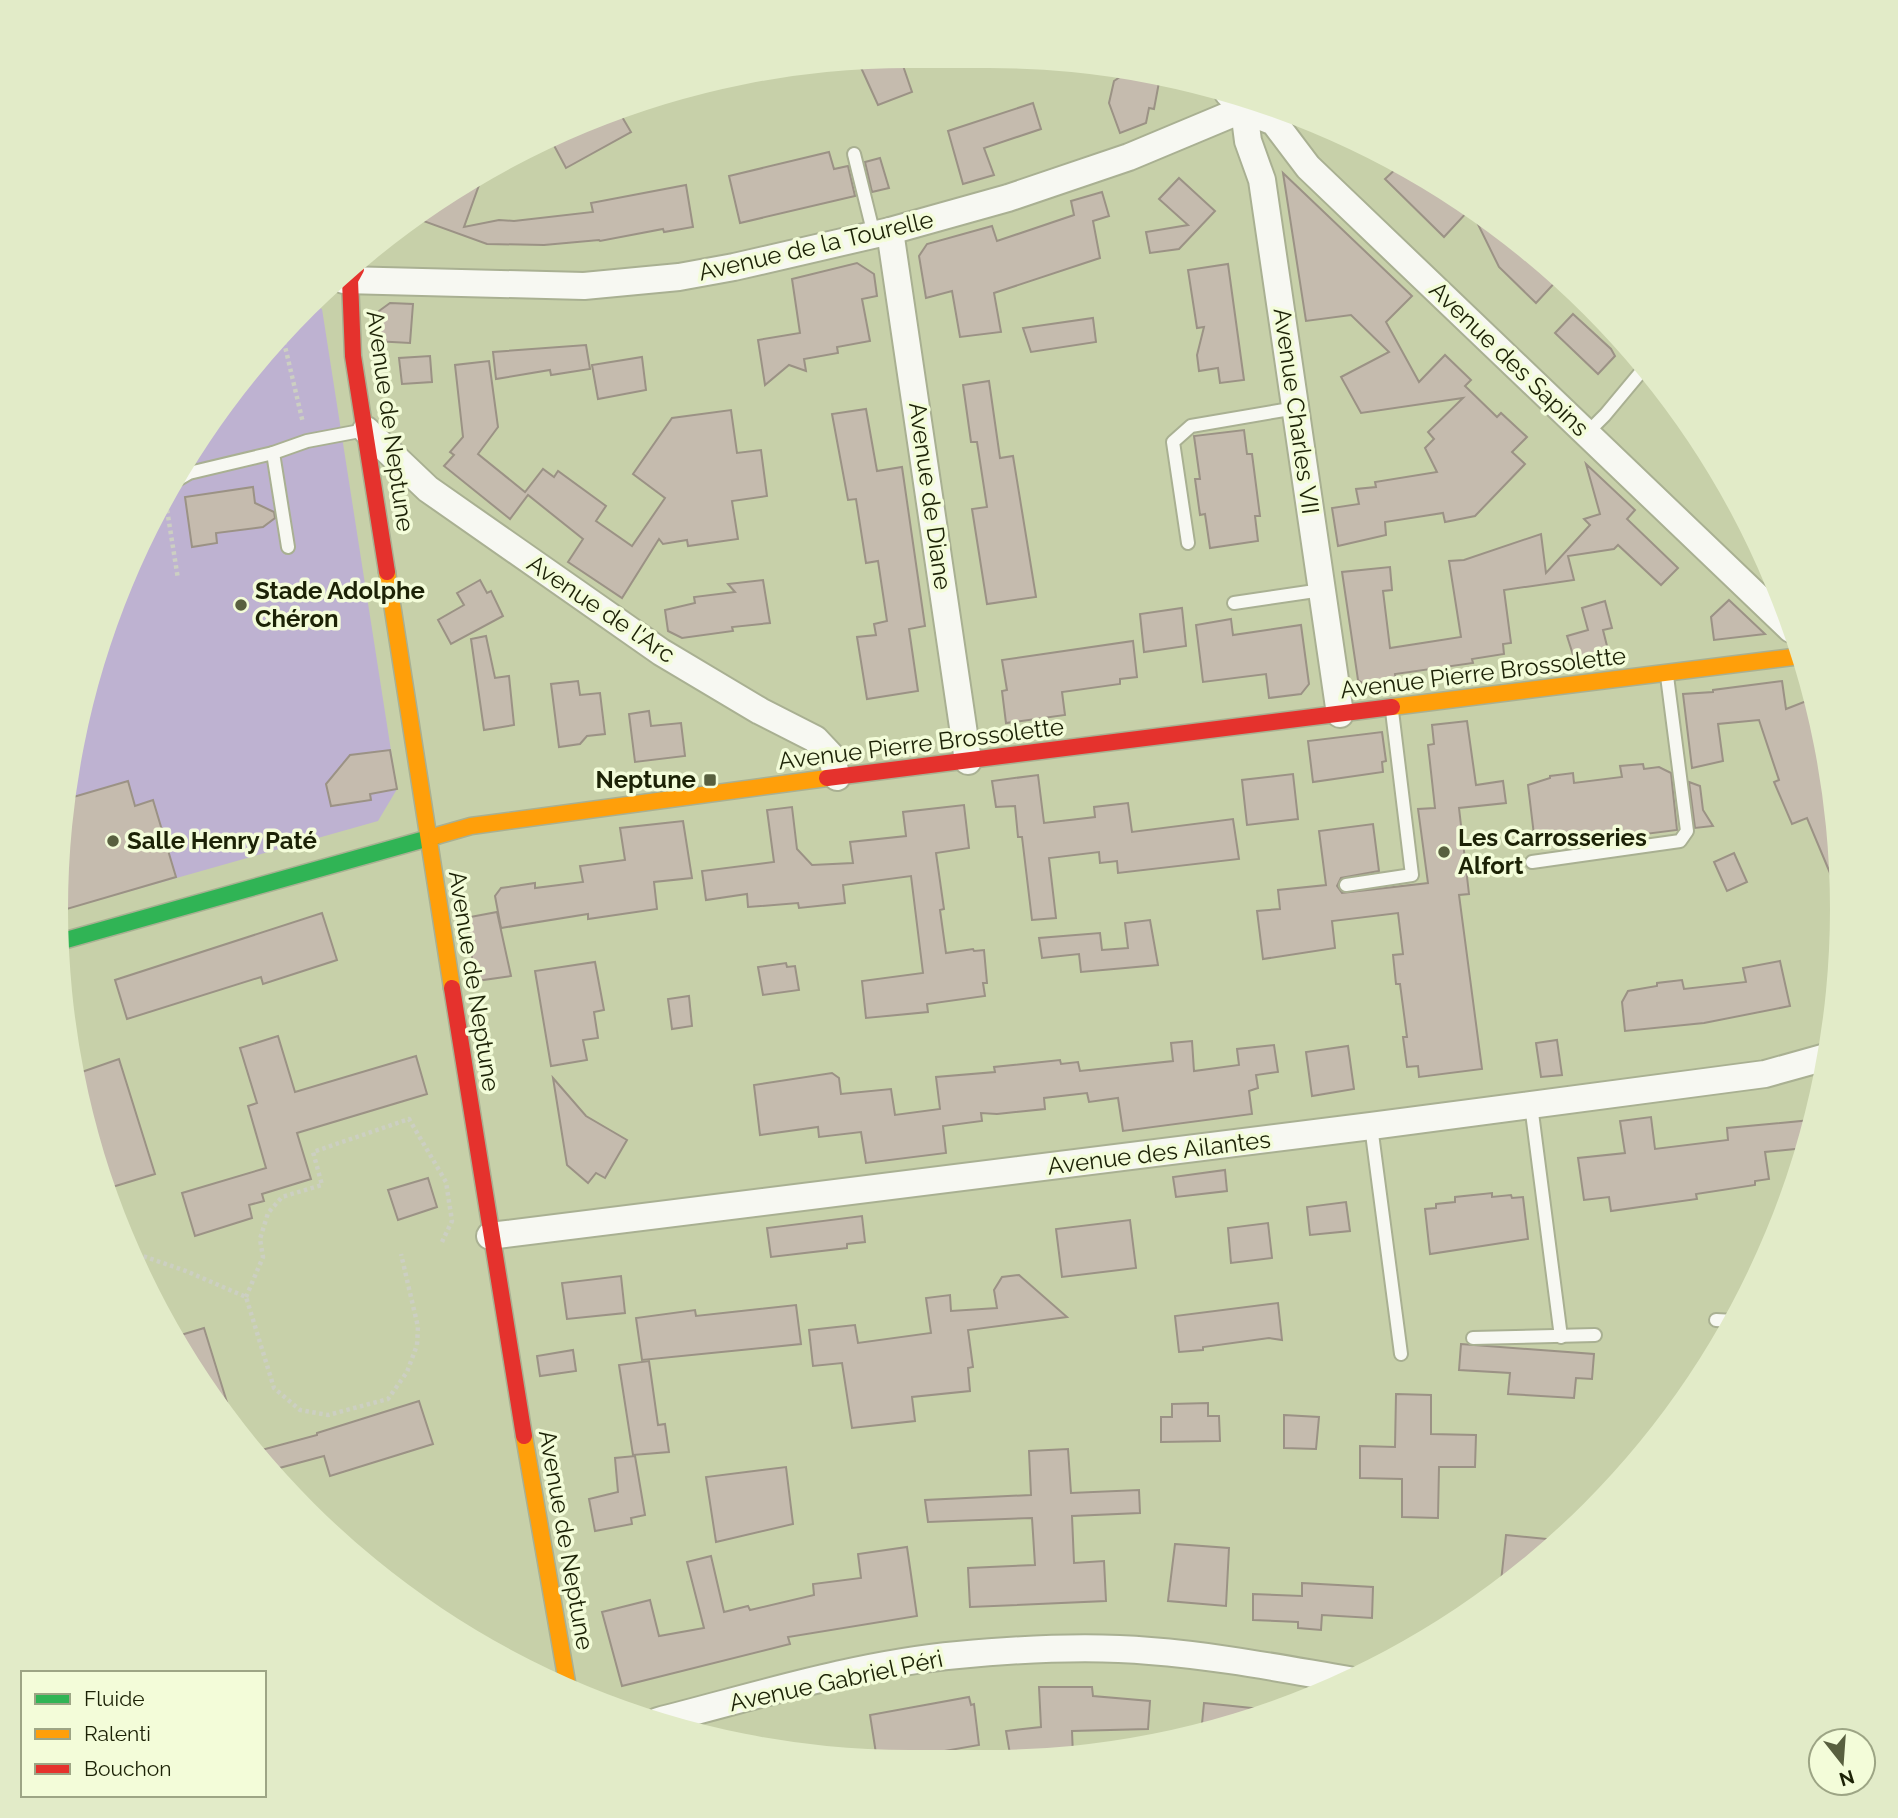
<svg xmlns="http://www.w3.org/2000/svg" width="1898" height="1818" font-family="Raleway,sans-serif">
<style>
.green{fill:#beb2d1}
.building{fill:#c5bbae;stroke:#9b9285;stroke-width:2}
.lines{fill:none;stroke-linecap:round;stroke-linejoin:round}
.lane-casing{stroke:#a9b092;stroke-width:16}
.street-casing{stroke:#a9b092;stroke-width:30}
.fast-casing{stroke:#a9b092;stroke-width:19}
.slow-casing{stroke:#a9b092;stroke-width:19}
.jam-casing{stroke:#a9b092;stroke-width:19}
.path{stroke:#cccfc2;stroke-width:4.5;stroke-dasharray:3.5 3.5;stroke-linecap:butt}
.lane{stroke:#f7f8f2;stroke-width:12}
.street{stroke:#f7f8f2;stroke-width:26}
.fast{stroke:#30b455;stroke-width:16}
.slow{stroke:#ff9f0a;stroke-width:16}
.jam{stroke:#e5322d;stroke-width:16}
.poi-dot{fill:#585f3f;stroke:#f3fcd9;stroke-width:2.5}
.labels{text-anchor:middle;stroke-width:7;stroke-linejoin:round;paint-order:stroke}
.street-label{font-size:24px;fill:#1c2206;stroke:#f3fcd9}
.poi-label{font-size:24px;font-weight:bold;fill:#1c2206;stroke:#f3fcd9;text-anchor:start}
</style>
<rect width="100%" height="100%" fill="#c7d0a9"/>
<path class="green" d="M 315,305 L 322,309 L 397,789 L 378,821 L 60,911 L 63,797 L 101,634 L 170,482 L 268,346 Z"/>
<g class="building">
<path d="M 900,57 L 912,92 L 878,105 L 858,61 Z"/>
<path d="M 1130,70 L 1160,77 L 1154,109 L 1149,108 L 1146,123 L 1120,133 L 1109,103 L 1114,81 Z"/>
<path d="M 1033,103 L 1041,129 L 984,148 L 994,175 L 963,184 L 948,131 Z"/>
<path d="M 618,110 L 631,132 L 566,168 L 550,138 L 582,121 Z"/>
<path d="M 829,152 L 834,169 L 848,166 L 855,196 L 740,223 L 729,176 Z"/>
<path d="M 880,158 L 889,188 L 872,192 L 865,162 Z"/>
<path d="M 1401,164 L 1415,170 L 1470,209 L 1444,237 L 1385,179 Z"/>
<path d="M 1283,173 L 1412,296 L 1386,322 L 1419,382 L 1445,355 L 1471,380 L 1465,386 L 1497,417 L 1501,413 L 1527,437 L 1512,452 L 1525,464 L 1475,516 L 1445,522 L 1443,513 L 1385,522 L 1386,535 L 1338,546 L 1332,508 L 1359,504 L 1356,489 L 1376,487 L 1375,482 L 1437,472 L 1425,448 L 1434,439 L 1428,432 L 1463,398 L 1361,413 L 1341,377 L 1389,352 L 1351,315 L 1306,321 Z"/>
<path d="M 483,174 L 464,227 L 499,220 L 514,221 L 593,212 L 591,203 L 686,185 L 693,227 L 664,232 L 663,229 L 600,241 L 599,240 L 544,245 L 487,244 L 415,218 L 435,200 Z"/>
<path d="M 1179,178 L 1215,211 L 1179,249 L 1150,253 L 1146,232 L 1188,225 L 1159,199 Z"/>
<path d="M 1102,192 L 1109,216 L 1093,221 L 1100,258 L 994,293 L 1001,332 L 960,337 L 952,291 L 926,298 L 919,256 L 927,244 L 992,226 L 997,241 L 1074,215 L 1071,201 Z"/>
<path d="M 1471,210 L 1551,267 L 1560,277 L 1536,303 L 1499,267 Z"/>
<path d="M 857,263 L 874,274 L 877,296 L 862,299 L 870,341 L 837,347 L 838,353 L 804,359 L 806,371 L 789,365 L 765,385 L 758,340 L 800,333 L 792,279 Z"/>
<path d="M 1228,264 L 1244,380 L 1220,383 L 1218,368 L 1199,371 L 1197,355 L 1204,327 L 1197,328 L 1188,270 Z"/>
<path d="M 390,303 L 413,304 L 410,343 L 374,341 L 379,311 Z"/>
<path d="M 1573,314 L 1611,349 L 1615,356 L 1598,374 L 1555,333 Z"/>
<path d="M 1093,318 L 1096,342 L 1031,352 L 1023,328 Z"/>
<path d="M 586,345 L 590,369 L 551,375 L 550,370 L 496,379 L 493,352 Z"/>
<path d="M 430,356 L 432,382 L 402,384 L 399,358 Z"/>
<path d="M 642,357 L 646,390 L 598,399 L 592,365 Z"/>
<path d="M 489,361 L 498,427 L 478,454 L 525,492 L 543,469 L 554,477 L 558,471 L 606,506 L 596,521 L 632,546 L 665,498 L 633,474 L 672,418 L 731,410 L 737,453 L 761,450 L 767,496 L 732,501 L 738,539 L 688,546 L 687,540 L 663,544 L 659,539 L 622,598 L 568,562 L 583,539 L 528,495 L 510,519 L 444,466 L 454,455 L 450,452 L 463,437 L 455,365 Z"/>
<path d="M 989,381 L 1000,458 L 1013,456 L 1036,597 L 987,604 L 972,509 L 987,507 L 977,442 L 971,442 L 963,385 Z"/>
<path d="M 866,409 L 877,471 L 902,467 L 925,626 L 909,629 L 918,691 L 867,699 L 857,637 L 876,635 L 874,624 L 887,621 L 878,561 L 866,563 L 856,499 L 848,500 L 832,414 Z"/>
<path d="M 1244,430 L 1247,454 L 1252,454 L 1260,516 L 1255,516 L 1258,541 L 1210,548 L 1205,514 L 1200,515 L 1195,479 L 1200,479 L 1194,436 Z"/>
<path d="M 1586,464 L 1635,510 L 1627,519 L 1678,568 L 1661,585 L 1618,545 L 1614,549 L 1568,556 L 1574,580 L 1504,590 L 1511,643 L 1503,644 L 1504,654 L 1472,659 L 1473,663 L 1395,674 L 1396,682 L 1367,686 L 1358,680 L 1342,572 L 1390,567 L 1392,590 L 1383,591 L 1390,648 L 1461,637 L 1449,561 L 1464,560 L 1541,534 L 1546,573 L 1590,525 L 1584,519 L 1600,514 Z"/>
<path d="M 253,487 L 255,503 L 274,512 L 275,518 L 263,527 L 216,533 L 217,543 L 192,547 L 185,497 Z"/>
<path d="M 480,580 L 487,593 L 491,591 L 503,616 L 451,644 L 438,620 L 464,605 L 457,593 Z"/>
<path d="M 763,580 L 770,623 L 732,627 L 733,631 L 682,638 L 668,631 L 665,610 L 695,603 L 694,597 L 735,592 L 728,584 Z"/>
<path d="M 1729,600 L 1765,634 L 1714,640 L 1711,617 Z"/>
<path d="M 1605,601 L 1612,628 L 1603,630 L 1609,654 L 1574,658 L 1567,636 L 1588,630 L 1582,608 Z"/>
<path d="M 1182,608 L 1186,646 L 1144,652 L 1140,614 Z"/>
<path d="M 1231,619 L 1233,635 L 1301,625 L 1309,684 L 1301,694 L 1269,698 L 1266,674 L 1203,682 L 1196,625 Z"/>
<path d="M 486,636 L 495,678 L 509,676 L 514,725 L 484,730 L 471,639 Z"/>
<path d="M 1133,641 L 1137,677 L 1120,679 L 1120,684 L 1062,692 L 1065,715 L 1006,723 L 1002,691 L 1007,690 L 1002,660 Z"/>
<path d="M 578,681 L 580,695 L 600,693 L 605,734 L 587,736 L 580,744 L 559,747 L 551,684 Z"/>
<path d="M 1782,681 L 1786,709 L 1809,700 L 1818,721 L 1840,853 L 1838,892 L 1807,818 L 1792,824 L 1774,782 L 1779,780 L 1759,720 L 1718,724 L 1723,761 L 1692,768 L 1683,694 L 1713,692 L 1713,690 Z"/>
<path d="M 649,711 L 651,726 L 681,723 L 685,756 L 635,762 L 629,714 Z"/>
<path d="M 1467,721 L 1476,785 L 1503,781 L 1506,803 L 1459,808 L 1469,894 L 1459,895 L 1482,1069 L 1419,1077 L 1418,1066 L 1407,1067 L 1403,1037 L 1407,1037 L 1400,984 L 1396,984 L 1393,955 L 1403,954 L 1398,913 L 1332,921 L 1335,948 L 1263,959 L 1257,911 L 1280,909 L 1278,890 L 1326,885 L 1319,831 L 1373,824 L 1379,871 L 1341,878 L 1337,886 L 1342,893 L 1428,883 L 1418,809 L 1435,808 L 1428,745 L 1434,744 L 1432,725 Z"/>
<path d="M 1382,732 L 1386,761 L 1382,762 L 1383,772 L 1313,782 L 1308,741 Z"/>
<path d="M 390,750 L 397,789 L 370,794 L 371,800 L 331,806 L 326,784 L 350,755 Z"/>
<path d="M 1643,764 L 1644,769 L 1659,767 L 1671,773 L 1677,830 L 1543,847 L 1540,834 L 1534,835 L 1528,785 L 1550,778 L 1550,776 L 1573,773 L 1574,783 L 1622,777 L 1620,766 Z"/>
<path d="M 1293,774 L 1298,819 L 1247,825 L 1242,780 Z"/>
<path d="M 1038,775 L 1044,823 L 1095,817 L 1094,807 L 1128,803 L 1132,832 L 1233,819 L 1239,859 L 1118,873 L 1117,861 L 1100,863 L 1099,852 L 1049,858 L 1056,918 L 1032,920 L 1022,837 L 1018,837 L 1015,806 L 996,807 L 992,781 Z"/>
<path d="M 128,781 L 135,806 L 153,800 L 176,877 L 60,911 L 63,800 Z"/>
<path d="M 1689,782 L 1700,786 L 1703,810 L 1713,826 L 1695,828 Z"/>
<path d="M 964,805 L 969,848 L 936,853 L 944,909 L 940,910 L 946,953 L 973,949 L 974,951 L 984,950 L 987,983 L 983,983 L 985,996 L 927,1004 L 928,1012 L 866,1018 L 862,981 L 923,973 L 911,876 L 843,885 L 845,903 L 799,908 L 798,903 L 748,907 L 747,894 L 706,900 L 702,871 L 774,862 L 767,810 L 792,807 L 797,849 L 812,865 L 853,863 L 850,842 L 906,836 L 903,812 Z"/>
<path d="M 683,821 L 692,878 L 654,882 L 657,909 L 588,919 L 588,914 L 501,928 L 495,896 L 501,888 L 535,883 L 535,888 L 583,882 L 580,866 L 625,860 L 620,828 Z"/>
<path d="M 1734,853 L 1747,882 L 1727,891 L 1714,862 Z"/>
<path d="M 497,912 L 511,976 L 476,981 L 465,918 Z"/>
<path d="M 322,913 L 337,960 L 263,984 L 261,977 L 127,1019 L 115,980 Z"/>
<path d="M 1150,920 L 1158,965 L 1081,972 L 1079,954 L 1042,958 L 1039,938 L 1100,933 L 1102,950 L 1128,948 L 1125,923 Z"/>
<path d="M 1780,961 L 1790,1006 L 1704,1023 L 1625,1031 L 1622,1002 L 1628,991 L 1657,986 L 1657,983 L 1682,980 L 1684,989 L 1746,982 L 1743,968 Z"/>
<path d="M 595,962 L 604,1010 L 594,1012 L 598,1038 L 583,1040 L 587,1060 L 551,1066 L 535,971 Z"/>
<path d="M 786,963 L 787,967 L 795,966 L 799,990 L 763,995 L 758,967 Z"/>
<path d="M 689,996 L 692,1026 L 672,1029 L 668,999 Z"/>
<path d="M 278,1036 L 295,1092 L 416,1056 L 427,1094 L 297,1133 L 311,1179 L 262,1194 L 264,1201 L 249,1205 L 252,1218 L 195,1236 L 182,1193 L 266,1168 L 248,1106 L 257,1103 L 240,1048 Z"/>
<path d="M 1557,1040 L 1562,1075 L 1541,1077 L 1536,1043 Z"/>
<path d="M 1192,1041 L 1194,1071 L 1239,1065 L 1237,1049 L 1274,1045 L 1278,1072 L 1256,1075 L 1258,1088 L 1249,1091 L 1252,1114 L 1123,1131 L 1118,1098 L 1089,1102 L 1087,1093 L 1044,1098 L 1045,1109 L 997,1114 L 981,1113 L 982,1121 L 943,1126 L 946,1153 L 866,1163 L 861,1132 L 819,1137 L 818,1127 L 760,1135 L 754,1085 L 832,1073 L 839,1078 L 841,1094 L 891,1089 L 895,1115 L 940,1109 L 936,1077 L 995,1072 L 994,1067 L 1060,1060 L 1061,1064 L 1078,1062 L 1080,1071 L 1173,1061 L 1171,1043 Z"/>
<path d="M 1348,1046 L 1354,1089 L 1312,1096 L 1306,1052 Z"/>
<path d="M 119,1059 L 155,1174 L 109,1188 L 85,1130 L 76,1074 Z"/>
<path d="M 553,1078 L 586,1116 L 627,1140 L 605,1178 L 596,1173 L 588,1183 L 567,1165 Z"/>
<path d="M 1651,1117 L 1655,1149 L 1728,1140 L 1727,1128 L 1812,1120 L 1805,1148 L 1765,1152 L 1769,1179 L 1755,1181 L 1755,1185 L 1696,1194 L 1697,1199 L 1611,1211 L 1609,1197 L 1584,1200 L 1578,1158 L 1625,1153 L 1620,1121 Z"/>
<path d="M 1225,1170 L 1227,1191 L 1176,1197 L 1173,1177 Z"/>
<path d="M 428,1178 L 437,1207 L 398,1220 L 388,1190 Z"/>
<path d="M 1492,1193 L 1492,1197 L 1511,1195 L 1512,1198 L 1523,1197 L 1528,1239 L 1430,1254 L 1425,1209 L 1436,1208 L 1436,1204 L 1455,1202 L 1455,1197 Z"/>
<path d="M 1346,1202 L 1350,1231 L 1310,1235 L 1307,1207 Z"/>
<path d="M 862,1216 L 865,1242 L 847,1244 L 847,1248 L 771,1257 L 767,1228 Z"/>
<path d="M 1130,1220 L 1136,1268 L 1062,1277 L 1056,1229 Z"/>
<path d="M 1268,1223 L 1272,1258 L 1231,1263 L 1228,1228 Z"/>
<path d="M 1019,1275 L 1067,1317 L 968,1330 L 973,1367 L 968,1368 L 970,1391 L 912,1397 L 915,1421 L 852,1428 L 842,1363 L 813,1366 L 809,1330 L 855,1325 L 858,1343 L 931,1333 L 926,1298 L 950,1295 L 951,1311 L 997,1308 L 994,1290 L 1002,1277 Z"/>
<path d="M 621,1276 L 625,1313 L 567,1319 L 562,1283 Z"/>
<path d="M 1278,1303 L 1282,1340 L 1269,1338 L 1203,1347 L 1203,1350 L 1179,1352 L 1175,1316 Z"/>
<path d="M 796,1305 L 801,1344 L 642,1360 L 636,1318 L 695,1310 L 696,1316 Z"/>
<path d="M 204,1328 L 230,1412 L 227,1414 L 189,1362 L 181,1335 Z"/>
<path d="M 1461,1344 L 1594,1354 L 1592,1379 L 1576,1378 L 1574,1398 L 1508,1394 L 1510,1373 L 1459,1370 Z"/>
<path d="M 573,1350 L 576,1371 L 540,1376 L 537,1356 Z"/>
<path d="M 649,1361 L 658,1425 L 665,1424 L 669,1452 L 633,1455 L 619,1365 Z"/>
<path d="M 1396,1394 L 1431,1395 L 1431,1434 L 1476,1435 L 1475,1467 L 1439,1467 L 1438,1518 L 1402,1517 L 1402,1479 L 1360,1478 L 1360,1446 L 1395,1447 Z"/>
<path d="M 419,1401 L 433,1444 L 330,1476 L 324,1456 L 268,1471 L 254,1452 L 317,1435 L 317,1433 Z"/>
<path d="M 1208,1403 L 1208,1416 L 1219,1416 L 1220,1441 L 1161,1442 L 1161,1417 L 1172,1417 L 1172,1404 Z"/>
<path d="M 1284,1415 L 1319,1417 L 1316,1449 L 1284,1448 Z"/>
<path d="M 1068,1449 L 1071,1493 L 1139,1490 L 1140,1513 L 1072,1516 L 1074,1563 L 1104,1561 L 1106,1601 L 970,1607 L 968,1568 L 1035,1565 L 1032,1518 L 928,1522 L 925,1500 L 1031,1495 L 1029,1451 Z"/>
<path d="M 635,1456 L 645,1515 L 631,1518 L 632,1524 L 595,1531 L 589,1499 L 618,1492 L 615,1458 Z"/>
<path d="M 786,1467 L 793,1524 L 716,1542 L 706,1477 Z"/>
<path d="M 1506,1535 L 1557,1540 L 1500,1591 Z"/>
<path d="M 1175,1544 L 1229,1548 L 1226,1606 L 1168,1601 Z"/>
<path d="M 907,1547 L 917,1616 L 788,1637 L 790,1644 L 622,1686 L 602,1612 L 650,1600 L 659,1636 L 704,1628 L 687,1562 L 711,1556 L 724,1612 L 748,1606 L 750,1610 L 814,1595 L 813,1584 L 861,1578 L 858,1554 Z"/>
<path d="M 1302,1583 L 1373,1587 L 1372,1618 L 1322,1615 L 1321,1630 L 1298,1628 L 1298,1622 L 1253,1620 L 1253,1594 L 1302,1596 Z"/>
<path d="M 1039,1687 L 1092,1687 L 1093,1696 L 1150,1701 L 1148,1729 L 1072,1731 L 1073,1756 L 1045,1760 L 1011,1760 L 1006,1731 L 1041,1727 Z"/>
<path d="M 969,1697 L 971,1705 L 974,1704 L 979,1745 L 893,1760 L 877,1760 L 870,1715 Z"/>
<path d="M 1204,1703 L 1271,1710 L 1201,1734 Z"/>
</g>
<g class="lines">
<g class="lane-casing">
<g id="lane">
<path d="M 854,154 L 874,235"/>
<path d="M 1587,433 L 1605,415 L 1645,367"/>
<path d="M 273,453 L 288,547"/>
<path d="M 170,484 L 189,473 L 273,453 L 307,441 L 360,431"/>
<path d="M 1188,543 L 1173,442 L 1191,426 L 1296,408"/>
<path d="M 1234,603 L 1322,590"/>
<path d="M 1532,862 L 1680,841 L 1687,831 L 1667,676"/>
<path d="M 1346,885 L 1412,875 L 1392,711"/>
<path d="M 1531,1105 L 1561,1337"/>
<path d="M 1371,1126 L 1401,1354"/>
<path d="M 1716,1320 L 1734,1321"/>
<path d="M 1473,1338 L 1595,1335"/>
</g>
</g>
<g class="street-casing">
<g id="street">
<path d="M 1228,93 L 1244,110 L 1274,122 L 1308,167 L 1791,629"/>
<path d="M 1244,110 L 1248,141 L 1262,180 L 1340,714"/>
<path d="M 890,231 L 968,761"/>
<path d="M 344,280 L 584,286 L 679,277 L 734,267 L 890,231 L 1008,198 L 1129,157 L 1263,101"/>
<path d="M 366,430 L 428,489 L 661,652 L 760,711 L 815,739 L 831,756 L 837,777"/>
<path d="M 490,1236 L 1371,1126 L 1765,1074 L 1826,1057"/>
<path d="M 658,1721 C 756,1696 857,1664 958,1655 C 1021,1649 1087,1645 1150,1651 C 1217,1656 1283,1669 1349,1680"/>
</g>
</g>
<g class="fast-casing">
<path id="fast" d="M 59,942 L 436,836"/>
</g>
<g class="slow-casing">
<g id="slow">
<path d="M 387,572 L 452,988"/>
<path d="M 1392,707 L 1801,656"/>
<path d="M 436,836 L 471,826 L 827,778"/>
<path d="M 524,1436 L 568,1688"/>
</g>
</g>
<g class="jam-casing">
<g id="jam">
<path d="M 356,269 L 350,280 L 353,356 L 387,572"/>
<path d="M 827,778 L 1392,707"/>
<path d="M 452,988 L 524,1436"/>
</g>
</g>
<g class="path">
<path d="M 277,339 L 284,342 L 303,423"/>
<path d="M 166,503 L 178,579"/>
<path d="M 137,1254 L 186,1271 L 246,1297 L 274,1388 L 300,1410 L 328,1415 L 388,1399 L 407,1372 L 417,1345 L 418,1327 L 401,1254"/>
<path d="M 246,1297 L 263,1257 L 260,1239 L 268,1213 L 282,1197 L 322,1185 L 313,1152 L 409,1119 L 446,1182 L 452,1221 L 442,1242"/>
</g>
<use href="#lane" class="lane"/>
<use href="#street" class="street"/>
<use href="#fast" class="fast"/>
<use href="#slow" class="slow"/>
<use href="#jam" class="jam"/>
</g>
<g class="poi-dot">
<circle cx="241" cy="605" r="7"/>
<rect x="703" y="773" width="14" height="14" rx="3.5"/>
<circle cx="113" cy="841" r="7"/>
<circle cx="1444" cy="852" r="7"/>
</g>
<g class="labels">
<g class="street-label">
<text transform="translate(816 246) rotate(-13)" y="8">Avenue de la Tourelle</text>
<text transform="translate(1509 359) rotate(44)" y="8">Avenue des Sapins</text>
<text transform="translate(1296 411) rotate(82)" y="8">Avenue Charles VII</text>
<text transform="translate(390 421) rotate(82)" y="8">Avenue de Neptune</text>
<text transform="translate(930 496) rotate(82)" y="8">Avenue de Diane</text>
<text transform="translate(601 609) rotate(34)" y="8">Avenue de l'Arc</text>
<text transform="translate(1483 673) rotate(-7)" y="8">Avenue Pierre Brossolette</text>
<text transform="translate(921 744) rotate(-7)" y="8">Avenue Pierre Brossolette</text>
<text transform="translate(474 981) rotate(81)" y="8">Avenue de Neptune</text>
<text transform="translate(1159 1153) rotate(-7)" y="8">Avenue des Ailantes</text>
<text transform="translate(566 1540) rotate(80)" y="8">Avenue de Neptune</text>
<text transform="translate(836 1681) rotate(-12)" y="8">Avenue Gabriel Péri</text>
</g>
<g class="poi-label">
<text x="255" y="599">Stade Adolphe<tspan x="255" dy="28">Chéron</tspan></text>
<text x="696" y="788" text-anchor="end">Neptune</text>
<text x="1458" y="846">Les Carrosseries<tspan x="1458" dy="28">Alfort</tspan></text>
<text x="127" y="849">Salle Henry Paté</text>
</g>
</g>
<path d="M0 0H1898V1818H0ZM909 68H989A841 841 0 0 1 1830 909V909A841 841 0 0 1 989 1750H909A841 841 0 0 1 68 909V909A841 841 0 0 1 909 68Z" fill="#e2ebc8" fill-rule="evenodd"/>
<rect x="21" y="1671" width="245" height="126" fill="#f3fcd9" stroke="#9da585" stroke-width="2"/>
<rect x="35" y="1694" width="35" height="10" fill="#30b455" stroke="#9da585" stroke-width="2"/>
<text x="84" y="1706" font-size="21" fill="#1c2206">Fluide</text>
<rect x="35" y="1729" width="35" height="10" fill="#ff9f0a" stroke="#9da585" stroke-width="2"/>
<text x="84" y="1741" font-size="21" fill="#1c2206">Ralenti</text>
<rect x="35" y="1764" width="35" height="10" fill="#e5322d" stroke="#9da585" stroke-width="2"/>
<text x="84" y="1776" font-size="21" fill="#1c2206">Bouchon</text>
<g transform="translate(1842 1762) rotate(163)"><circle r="33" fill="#f3fcd9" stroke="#9da585" stroke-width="2"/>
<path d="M0-5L12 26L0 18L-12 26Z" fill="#585f3f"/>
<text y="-10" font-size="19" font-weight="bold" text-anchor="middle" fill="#1c2206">N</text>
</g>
</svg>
